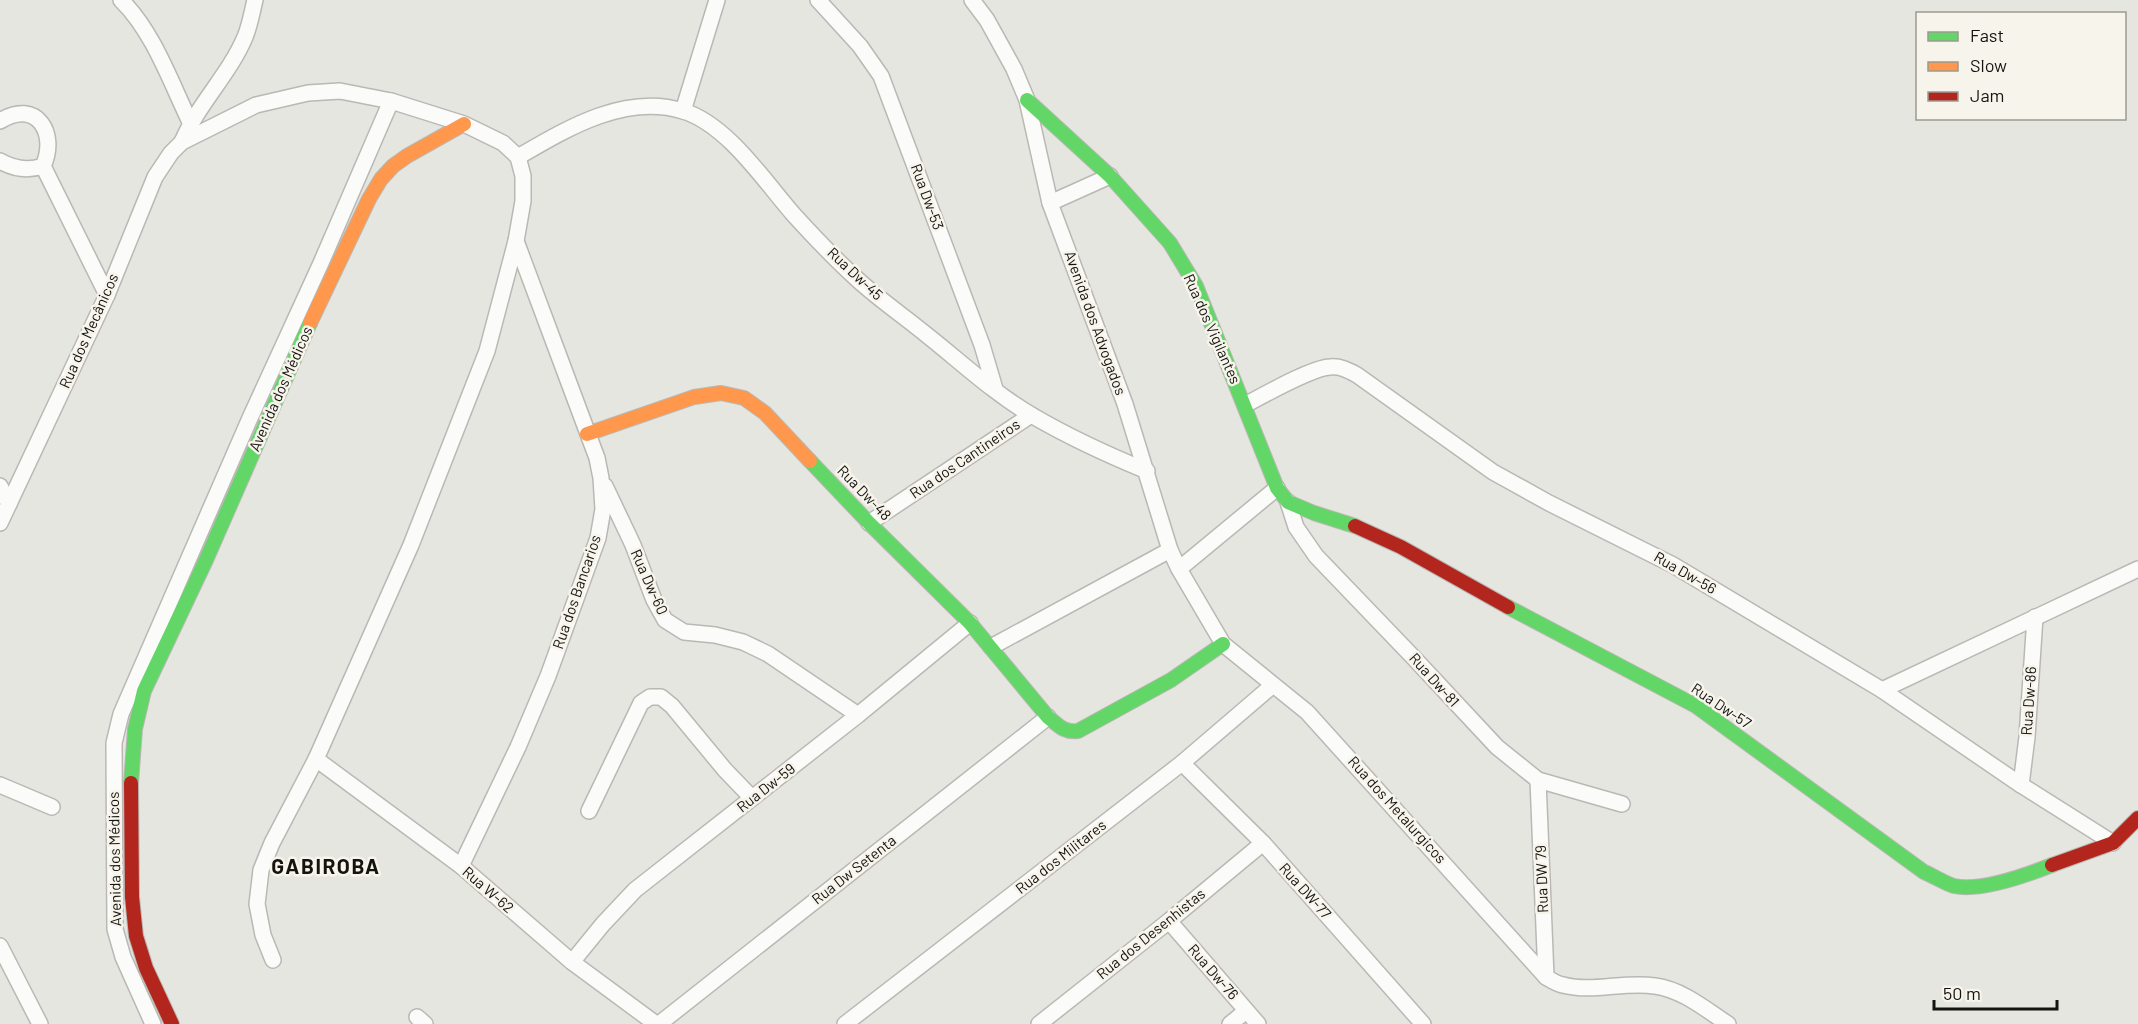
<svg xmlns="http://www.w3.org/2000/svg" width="2138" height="1024" font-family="Barlow,sans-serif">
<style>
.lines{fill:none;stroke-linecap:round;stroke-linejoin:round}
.street-casing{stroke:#b9b8b4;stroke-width:18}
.fast-casing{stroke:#b9b8b4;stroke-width:16}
.slow-casing{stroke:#b9b8b4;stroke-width:16}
.jam-casing{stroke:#b9b8b4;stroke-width:16}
.street{stroke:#fbfbfa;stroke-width:15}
.fast{stroke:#63d668;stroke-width:14}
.slow{stroke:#ff974d;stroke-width:14}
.jam{stroke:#b3261e;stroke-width:14}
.labels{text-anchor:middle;stroke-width:5;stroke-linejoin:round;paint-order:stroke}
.street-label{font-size:15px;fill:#141310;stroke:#f7f4eb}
.district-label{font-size:21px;font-weight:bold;letter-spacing:1.5px;fill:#141310;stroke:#f7f4eb}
</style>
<rect width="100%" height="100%" fill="#e6e6e1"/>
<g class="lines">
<g class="street-casing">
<g id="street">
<path d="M 121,0 C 153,31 171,83 190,122"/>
<path d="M 818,0 L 860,46 L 881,76 L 982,345 L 995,389"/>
<path d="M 972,0 L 987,20 L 1014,69 L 1027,100 L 1050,203 L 1125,404 L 1170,550 L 1179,569 L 1223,644 L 1307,712 L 1546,977 C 1551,980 1557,984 1563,985 C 1593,993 1625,981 1655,986 C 1683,990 1705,1009 1728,1024"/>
<path d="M 683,111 L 717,0"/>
<path d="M 0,121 C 37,98 58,134 43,166 C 28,171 14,169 0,161"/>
<path d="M 182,142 C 198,104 229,75 245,37 C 250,25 252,12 255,0"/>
<path d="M 518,157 C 566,129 625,93 683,111 C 727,124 765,182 794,215 C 814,237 836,260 858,280 C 880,300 905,317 928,336 C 962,363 995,394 1033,416 C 1069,437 1108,455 1147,471"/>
<path d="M 43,166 L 107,295"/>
<path d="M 1050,203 L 1110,176"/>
<path d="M 1245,405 C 1264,395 1311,368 1330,367 C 1340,366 1348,370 1357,375 L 1493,472 L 1549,503 L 1673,565 L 1882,690 L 2021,785 L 2113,843"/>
<path d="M 0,486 L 9,504"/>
<path d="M 605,486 L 633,545 L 654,600 L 665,620 L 684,632 L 715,635 L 743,642 L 768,654 L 858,715"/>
<path d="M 1288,502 L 1296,527 L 1316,556 L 1413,657 L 1497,747 L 1538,780 L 1622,804"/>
<path d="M 0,523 L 107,295 L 155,177 L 171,153 L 182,142 L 256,105 L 308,93 L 340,91 L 391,101 L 464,124 L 503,143 L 518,157"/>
<path d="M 869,523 L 1031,415"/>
<path d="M 1179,569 L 1277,488"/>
<path d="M 991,647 L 1170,550"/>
<path d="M 1882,690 L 2138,569"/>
<path d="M 316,759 L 461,866 L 572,962 L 656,1024"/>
<path d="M 1182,763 L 1263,843 L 1423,1024"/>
<path d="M 1538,780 L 1546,977"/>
<path d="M 0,785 L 52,807"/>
<path d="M 2021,785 L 2027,737 L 2035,617"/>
<path d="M 589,811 L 641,703 L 650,697 L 661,697 L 672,706 L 725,770 L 752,798"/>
<path d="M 461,866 L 518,747 L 548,676 L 598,538 L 603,509 L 601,478 L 597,458 L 516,241"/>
<path d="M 1169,921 L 1258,1024"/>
<path d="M 0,946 L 40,1024"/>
<path d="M 273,960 L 263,935 L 257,904 L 261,870 L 272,843 L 316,759 L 411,545 L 487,351 L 516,241 L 523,201 L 523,176 L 518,157"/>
<path d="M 572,962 L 603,924 L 635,890 L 858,715 L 970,623"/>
<path d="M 417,1017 L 425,1024"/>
<path d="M 153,1024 L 123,957 L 115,929 L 114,743 L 121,714 L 250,418 L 321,263 L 391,101"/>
<path d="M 659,1024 L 1048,717"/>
<path d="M 845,1024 L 1182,763 L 1273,685"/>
<path d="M 1039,1024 L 1169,921 L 1263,843"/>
<path d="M 1230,1024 L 1246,1011"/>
</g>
</g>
<g class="fast-casing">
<g id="fast">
<path d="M 1027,100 L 1110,176 L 1170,243 L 1196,286 L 1277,488 L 1288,502 L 1314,513 L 1355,526"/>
<path d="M 810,461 L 869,523 L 970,623 L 1048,717 C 1058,725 1064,733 1078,731 L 1171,680 L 1223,644"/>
<path d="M 1508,607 L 1696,706 L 1924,872 C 1934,876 1944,883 1954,886 C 1981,892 2027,875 2052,865"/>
<path d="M 131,783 L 135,729 L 144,691 L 206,560 L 310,323"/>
</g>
</g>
<g class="slow-casing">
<g id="slow">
<path d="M 310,323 L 369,199 L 381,179 L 393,166 L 407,156 L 464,124"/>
<path d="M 587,434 L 694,397 L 721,393 L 744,398 L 765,413 L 810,461"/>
</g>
</g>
<g class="jam-casing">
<g id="jam">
<path d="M 1355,526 L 1401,547 L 1508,607"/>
<path d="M 131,783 L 132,897 L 136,936 L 146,968 L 172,1024"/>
<path d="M 2052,865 L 2113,843 L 2138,818"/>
</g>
</g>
<use href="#street" class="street"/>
<use href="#fast" class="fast"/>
<use href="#slow" class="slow"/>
<use href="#jam" class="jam"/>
</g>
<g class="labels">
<g class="street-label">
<text transform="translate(927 197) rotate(70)" y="5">Rua Dw-53</text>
<text transform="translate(855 274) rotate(43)" y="5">Rua Dw-45</text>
<text transform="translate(1095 323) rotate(70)" y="5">Avenida dos Advogados</text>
<text transform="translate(1212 329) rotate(66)" y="5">Rua dos Vigilantes</text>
<text transform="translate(89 331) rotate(-66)" y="5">Rua dos Mecânicos</text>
<text transform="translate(281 389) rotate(-66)" y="5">Avenida dos Médicos</text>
<text transform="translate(965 459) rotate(-34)" y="5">Rua dos Cantineiros</text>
<text transform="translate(864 493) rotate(46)" y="5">Rua Dw-48</text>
<text transform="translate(1685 573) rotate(30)" y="5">Rua Dw-56</text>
<text transform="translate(649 582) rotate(66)" y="5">Rua Dw-60</text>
<text transform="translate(577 592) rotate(-71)" y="5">Rua dos Bancarios</text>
<text transform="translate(1434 680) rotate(48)" y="5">Rua Dw-81</text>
<text transform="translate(2029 701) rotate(-86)" y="5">Rua Dw-86</text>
<text transform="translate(1721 706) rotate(34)" y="5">Rua Dw-57</text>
<text transform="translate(766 788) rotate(-38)" y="5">Rua Dw-59</text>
<text transform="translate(1397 810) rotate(48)" y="5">Rua dos Metalurgicos</text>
<text transform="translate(1061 857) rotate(-38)" y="5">Rua dos Militares</text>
<text transform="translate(115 859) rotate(-91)" y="5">Avenida dos Médicos</text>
<text transform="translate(854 870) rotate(-38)" y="5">Rua Dw Setenta</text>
<text transform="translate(1542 879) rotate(-92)" y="5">Rua DW 79</text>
<text transform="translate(488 890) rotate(41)" y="5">Rua W-62</text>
<text transform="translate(1305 891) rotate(48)" y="5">Rua DW-77</text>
<text transform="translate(1151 934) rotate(-39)" y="5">Rua dos Desenhistas</text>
<text transform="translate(1213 972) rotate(49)" y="5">Rua Dw-76</text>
</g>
<g class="district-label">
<text x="326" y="874">GABIROBA</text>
</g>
</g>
<rect x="1916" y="12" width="210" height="108" fill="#f7f4eb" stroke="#9c9a93" stroke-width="1.5"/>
<rect x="1928" y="32" width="30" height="9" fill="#63d668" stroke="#9c9a93" stroke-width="1.5"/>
<text x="1970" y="42" font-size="18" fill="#141310">Fast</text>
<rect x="1928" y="62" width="30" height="9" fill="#ff974d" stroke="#9c9a93" stroke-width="1.5"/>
<text x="1970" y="72" font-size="18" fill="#141310">Slow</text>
<rect x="1928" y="92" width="30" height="9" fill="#b3261e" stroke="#9c9a93" stroke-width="1.5"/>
<text x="1970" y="102" font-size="18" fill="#141310">Jam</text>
<path d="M1934 1000v9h123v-9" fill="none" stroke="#141310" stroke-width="3"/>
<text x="1943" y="1000" font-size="18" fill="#141310" stroke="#f7f4eb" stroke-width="4.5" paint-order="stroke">50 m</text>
</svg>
